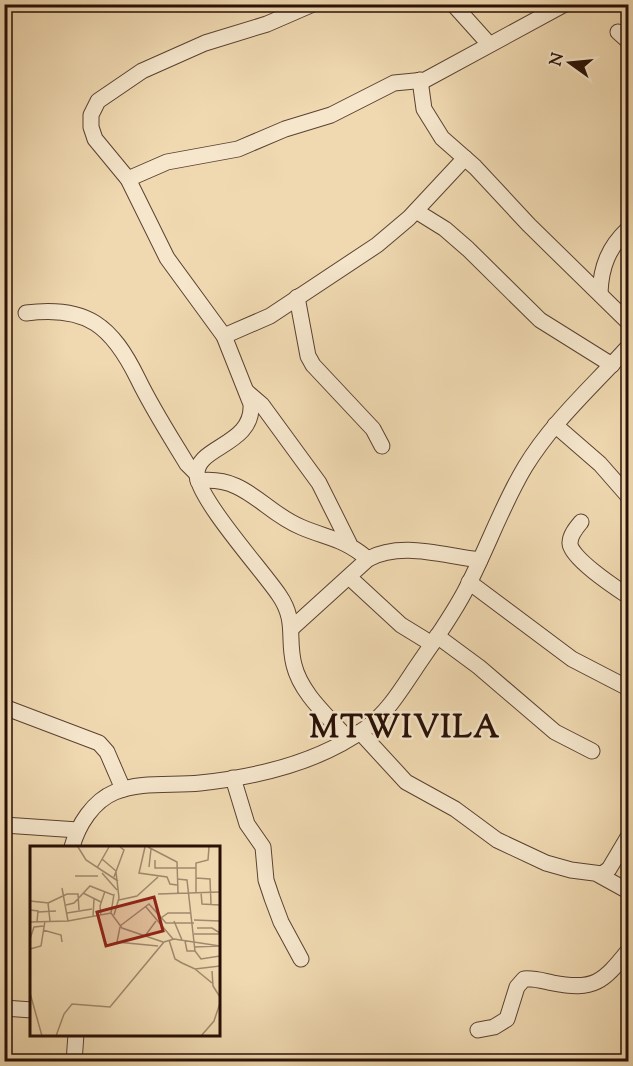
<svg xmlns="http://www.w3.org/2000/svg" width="633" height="1066" font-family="'Sorts Mill Goudy',serif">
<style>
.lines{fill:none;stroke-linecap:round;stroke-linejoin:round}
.minor-casing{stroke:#5a4231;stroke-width:17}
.minor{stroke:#f5e6cc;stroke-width:15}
.labels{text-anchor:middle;stroke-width:5;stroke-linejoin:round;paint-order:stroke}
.district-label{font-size:32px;font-weight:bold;letter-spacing:1.5px;fill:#281006;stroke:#f5e6cc}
.inset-road{fill:none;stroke:#a0896d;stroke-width:1.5}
.view{fill:#8f2418;fill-opacity:0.15;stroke:#8f2418;stroke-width:3}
.inset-edge{fill:none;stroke:#281006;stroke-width:3}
</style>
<rect width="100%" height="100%" fill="#f0d9b1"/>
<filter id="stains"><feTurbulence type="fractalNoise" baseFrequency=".00333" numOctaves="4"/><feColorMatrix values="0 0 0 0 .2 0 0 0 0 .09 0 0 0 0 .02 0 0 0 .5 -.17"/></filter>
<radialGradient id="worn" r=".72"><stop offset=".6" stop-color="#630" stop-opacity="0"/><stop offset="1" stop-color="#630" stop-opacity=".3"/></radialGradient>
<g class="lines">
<g class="minor-casing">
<g id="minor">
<path d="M 313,4 L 267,24 L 205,43 L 142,71 L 98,101 L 91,115 L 91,127 L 95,139 L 128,179 L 167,258 L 224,336 L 251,404 C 254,446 195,446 197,475 C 199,500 262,570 279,595 C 297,621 287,638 294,665 C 301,694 329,717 347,738"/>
<path d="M 453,4 L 489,44"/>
<path d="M 618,32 L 628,41"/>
<path d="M 420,80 L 424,109 L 442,138 L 475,167 L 529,225 L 628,322"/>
<path d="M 128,179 L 167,162 L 238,149 L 285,129 L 331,115 L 394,83 L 425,80 L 565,4"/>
<path d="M 416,211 L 445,229 L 468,249 L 540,320 L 612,365"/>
<path d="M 600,293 C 601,266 609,247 628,229"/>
<path d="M 297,297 L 308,356 L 313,365 L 373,429 L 382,446"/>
<path d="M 26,313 C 87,305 112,326 138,379 C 152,408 170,436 187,464 L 197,474"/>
<path d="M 224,336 L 270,316 L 377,245 L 409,218 L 465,158"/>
<path d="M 247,392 L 262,405 L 319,483 L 349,543"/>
<path d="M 555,425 L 600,464 L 628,496"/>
<path d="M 198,481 C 246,475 262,511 301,527 C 329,539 343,538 368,559"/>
<path d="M 581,522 C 576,528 570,535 570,543 C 569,557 616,588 628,596"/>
<path d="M 349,577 L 401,625 L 432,644"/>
<path d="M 469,582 L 572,659 L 628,688"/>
<path d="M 292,628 L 368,559 C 402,541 443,556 480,560"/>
<path d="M 437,636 L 479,667 L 555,732 L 592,751"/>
<path d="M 4,707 L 99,743 L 107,752 L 123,789"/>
<path d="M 360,732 L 406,782 L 455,809 L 497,840 L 546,863 L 571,870 L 602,874 L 609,869 L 628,837"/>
<path d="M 233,778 L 247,824 L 263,847 L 266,880 L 272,898 L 281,922 L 301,959"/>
<path d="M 4,825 L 78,830"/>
<path d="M 72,847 C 78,825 93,801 115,792 C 141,781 173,786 200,783 C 256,777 320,762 366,728 C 387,713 401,690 415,669 C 432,644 450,619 464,593 C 486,552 501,507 525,467 C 553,421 593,386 628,347"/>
<path d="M 599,875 L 628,891"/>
<path d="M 4,1008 L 32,1010"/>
<path d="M 478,1030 L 494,1027 L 507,1019 L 517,987 L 524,979 C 534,978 543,981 553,983 C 594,991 603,982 628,951"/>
<path d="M 74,1062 L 76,1034"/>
</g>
</g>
<use href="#minor" class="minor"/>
</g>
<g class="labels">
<g class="district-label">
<text x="405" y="737">MTWIVILA</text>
</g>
</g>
<g transform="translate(30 846)">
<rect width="190" height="190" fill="#f0d9b1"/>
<path class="inset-road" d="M 48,1 L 56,14 L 88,35M 115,1 L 109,27 L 137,31 L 140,38 L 147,39M 118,1 L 147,16 L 148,47M 72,13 L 86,25M 125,14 L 125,22 L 166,22M 119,21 L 121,3M 67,22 L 79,1M 72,27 L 87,44M 45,30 L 68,30M 84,31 L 94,4 L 90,1M 166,32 L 180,33 L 181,58M 147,33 L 157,34 L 165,105 L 171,113 L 190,110M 32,42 L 38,75M 166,46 L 166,17 L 178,14 L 179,1M 171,46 L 172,58 L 190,59M 53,47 L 71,56M 128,48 L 190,46M 89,54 L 107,50 L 128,31M 0,55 L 19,57M 36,59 L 44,57 L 60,40 L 83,49M 116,61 L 143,93M 0,64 L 8,65 L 7,76M 8,66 L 26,65M 37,67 L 62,63M 81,67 L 84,48M 84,69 L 89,52 L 86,26M 71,70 L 70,60 L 75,45M 63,71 L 64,53M 131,72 L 138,67 L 160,67M 164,74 L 190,75M 20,75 L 18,57 L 37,48 L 48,48 L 49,64M 144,75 L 152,94M 0,76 L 38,75 L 81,67 L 92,82 L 133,96M 90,80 L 119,58 L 136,77 L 164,77M 90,81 L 87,96 L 128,100M 167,82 L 182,82 L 190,87M 13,84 L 31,89 L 32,96M 164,88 L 190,88M 115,90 L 126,75M 0,93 L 4,81 L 14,80M 139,94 L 145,113 L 152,117 L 165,123 L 190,120M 155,95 L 157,105 L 165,105M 164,101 L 190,100M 0,103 L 11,100 L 15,75M 165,123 L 182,137M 182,125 L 183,140 L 190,151M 0,147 L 12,190M 26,190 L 34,168 L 42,158 L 80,161 L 134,96 L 144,93 L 190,100M 171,190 L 184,175 L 190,157"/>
<path class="view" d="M 124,51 L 133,85 L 76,100 L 67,66 Z"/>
<rect width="190" height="190" class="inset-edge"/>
</g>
<rect width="633" height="1066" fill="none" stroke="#f0d9b1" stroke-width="24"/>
<rect x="6" y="6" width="621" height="1054" fill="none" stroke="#281006" stroke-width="3"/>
<rect x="12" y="12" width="609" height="1042" fill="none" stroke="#281006" stroke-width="1.5"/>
<g transform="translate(570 63) rotate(285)" stroke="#f5e6cc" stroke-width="4.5" paint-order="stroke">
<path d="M0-4.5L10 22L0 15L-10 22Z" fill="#281006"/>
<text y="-9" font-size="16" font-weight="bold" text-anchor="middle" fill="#281006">N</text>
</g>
<rect width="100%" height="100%" filter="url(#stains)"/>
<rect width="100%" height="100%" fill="url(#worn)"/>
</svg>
